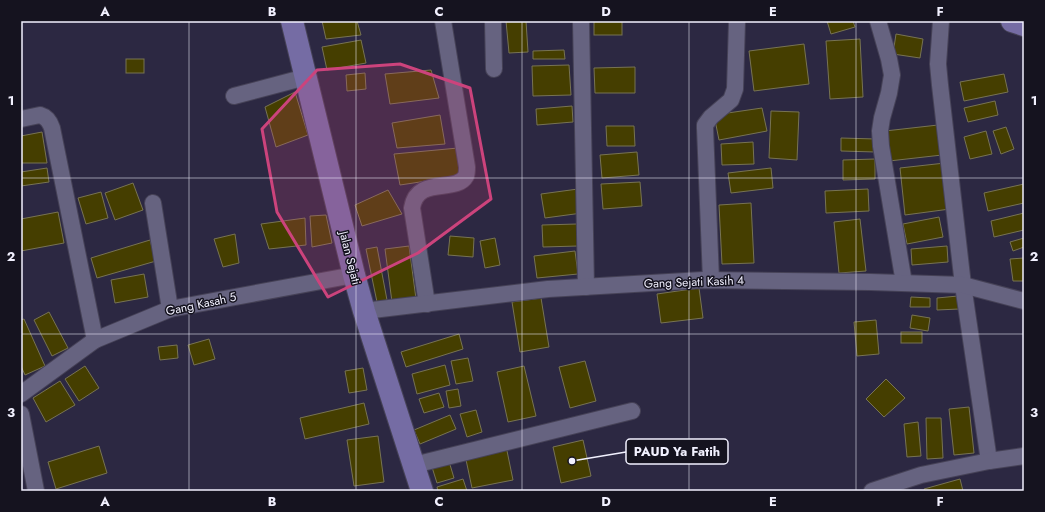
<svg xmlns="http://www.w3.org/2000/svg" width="1045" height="512" font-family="Jost,sans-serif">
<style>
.building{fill:#453e00;stroke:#777353}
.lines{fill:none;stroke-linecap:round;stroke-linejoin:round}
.minor-casing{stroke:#464257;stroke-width:18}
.secondary-casing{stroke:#464257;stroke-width:24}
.minor{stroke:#666380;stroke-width:16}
.secondary{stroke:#756ca4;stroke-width:22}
.marked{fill:#cc437c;fill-opacity:0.2;stroke:#cc437c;stroke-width:3;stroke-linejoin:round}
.grid{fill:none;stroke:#f2f1ff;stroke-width:1;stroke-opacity:0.55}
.labels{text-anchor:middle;stroke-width:3;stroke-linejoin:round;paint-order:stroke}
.street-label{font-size:12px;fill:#f2f1ff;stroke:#15131f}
.leader{fill:none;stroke:#f2f1ff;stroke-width:1.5}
.callout-dot{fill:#f2f1ff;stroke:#15131f;stroke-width:1.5}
.callout{fill:#15131f;stroke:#f2f1ff;stroke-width:1.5}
.callout-label{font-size:13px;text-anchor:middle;font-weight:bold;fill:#f2f1ff}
.neatline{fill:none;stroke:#f2f1ff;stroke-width:1.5}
.grid-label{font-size:13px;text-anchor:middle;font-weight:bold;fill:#f2f1ff}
</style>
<rect width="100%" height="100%" fill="#2c2842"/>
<g class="building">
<path d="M 322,21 L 357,21 L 361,35 L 326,39 Z"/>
<path d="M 506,21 L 526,21 L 528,52 L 509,53 Z"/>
<rect x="594" y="21" width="28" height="14"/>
<path d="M 827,21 L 853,21 L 855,27 L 831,34 Z"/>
<path d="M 896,34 L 923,39 L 920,58 L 893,54 Z"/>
<path d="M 860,39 L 863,97 L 830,99 L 826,41 Z"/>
<path d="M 361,40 L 366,63 L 327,70 L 322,47 Z"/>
<path d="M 804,44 L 809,84 L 754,91 L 749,51 Z"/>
<path d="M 564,50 L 565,59 L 533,59 L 533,51 Z"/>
<rect x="126" y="59" width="18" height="14"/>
<path d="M 569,65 L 571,95 L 533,96 L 532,66 Z"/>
<path d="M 635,67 L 635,93 L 595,93 L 594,68 Z"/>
<path d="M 431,70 L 439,98 L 390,104 L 385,74 Z"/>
<path d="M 365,73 L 366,89 L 347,91 L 346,75 Z"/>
<path d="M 1004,74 L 1008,92 L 964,101 L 960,82 Z"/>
<path d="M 295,92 L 308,135 L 276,147 L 265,107 Z"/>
<path d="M 995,101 L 998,115 L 968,122 L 964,108 Z"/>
<path d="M 572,106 L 573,122 L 537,125 L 536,109 Z"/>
<path d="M 762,108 L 767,131 L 719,140 L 714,115 Z"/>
<path d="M 771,111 L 799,112 L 797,160 L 769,158 Z"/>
<path d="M 440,115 L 445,144 L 397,148 L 392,123 Z"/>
<path d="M 938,125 L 942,155 L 889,161 L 885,131 Z"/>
<path d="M 606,126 L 634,126 L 635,146 L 607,146 Z"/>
<path d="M 1006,127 L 1014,149 L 1001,154 L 993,131 Z"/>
<path d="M 986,131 L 992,154 L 970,159 L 964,137 Z"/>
<path d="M 42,132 L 47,163 L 21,163 L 21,136 Z"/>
<path d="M 841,138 L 876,139 L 876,152 L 841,151 Z"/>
<path d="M 753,142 L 754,164 L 722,165 L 721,144 Z"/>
<path d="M 458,148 L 460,176 L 400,185 L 394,154 Z"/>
<path d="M 637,152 L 639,175 L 602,178 L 600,155 Z"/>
<path d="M 875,159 L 875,179 L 843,180 L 843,160 Z"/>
<path d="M 945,163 L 950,209 L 905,215 L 900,168 Z"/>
<path d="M 47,168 L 49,182 L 21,186 L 21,172 Z"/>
<path d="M 771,168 L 773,188 L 731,193 L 728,173 Z"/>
<path d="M 640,182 L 642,206 L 603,209 L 601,184 Z"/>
<path d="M 133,183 L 143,210 L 115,220 L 105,193 Z"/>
<path d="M 1024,184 L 1024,203 L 988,211 L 984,193 Z"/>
<path d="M 578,189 L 582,213 L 545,218 L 541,194 Z"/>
<path d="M 868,189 L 869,211 L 826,213 L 825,191 Z"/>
<path d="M 388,190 L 402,214 L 362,226 L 355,205 Z"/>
<path d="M 101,192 L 108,218 L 86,224 L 78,198 Z"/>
<path d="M 751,203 L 754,263 L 722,264 L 719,205 Z"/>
<path d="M 58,212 L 64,243 L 21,251 L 21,219 Z"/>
<path d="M 1024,213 L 1024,230 L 994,237 L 991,221 Z"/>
<path d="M 326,215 L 332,243 L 312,247 L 310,216 Z"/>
<path d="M 939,217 L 943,237 L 907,244 L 903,224 Z"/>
<path d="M 305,218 L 306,245 L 269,249 L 261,224 Z"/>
<path d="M 860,219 L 866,271 L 839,273 L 834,222 Z"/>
<path d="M 577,224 L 578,246 L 543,247 L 542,225 Z"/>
<path d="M 235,234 L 239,263 L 223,267 L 214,239 Z"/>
<path d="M 450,236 L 474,238 L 473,257 L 448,255 Z"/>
<path d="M 495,238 L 500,265 L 485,268 L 480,241 Z"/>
<path d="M 1024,238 L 1024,247 L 1013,251 L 1010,242 Z"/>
<path d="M 150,240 L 156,261 L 97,278 L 91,258 Z"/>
<path d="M 409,246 L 416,299 L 392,302 L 385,249 Z"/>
<path d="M 947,246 L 948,262 L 912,265 L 911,249 Z"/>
<path d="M 377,247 L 387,300 L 377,302 L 366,249 Z"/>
<path d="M 575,251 L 578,274 L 537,278 L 534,256 Z"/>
<path d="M 1024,258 L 1024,281 L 1013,281 L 1010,259 Z"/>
<path d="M 144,274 L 148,297 L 115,303 L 111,280 Z"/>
<path d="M 699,288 L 703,318 L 661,323 L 657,294 Z"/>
<path d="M 958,296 L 959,309 L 937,310 L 937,298 Z"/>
<path d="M 911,297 L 930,298 L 930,307 L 910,307 Z"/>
<path d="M 541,298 L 549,347 L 520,352 L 512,302 Z"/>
<path d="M 49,312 L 68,348 L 52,356 L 34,320 Z"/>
<path d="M 912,315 L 930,318 L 928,331 L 910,328 Z"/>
<path d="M 24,319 L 45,366 L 25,375 L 21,366 L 21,320 Z"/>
<path d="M 876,320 L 879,354 L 857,356 L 854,322 Z"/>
<rect x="901" y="332" width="21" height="11"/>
<path d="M 459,334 L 463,349 L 406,367 L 401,352 Z"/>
<path d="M 209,339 L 215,359 L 194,365 L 188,345 Z"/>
<path d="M 177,345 L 178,358 L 160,360 L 158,347 Z"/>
<path d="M 468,358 L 473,381 L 456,384 L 451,361 Z"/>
<path d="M 585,361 L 596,401 L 570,408 L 559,367 Z"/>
<path d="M 445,365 L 450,385 L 417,394 L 412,374 Z"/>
<path d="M 85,366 L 99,388 L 79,401 L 65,379 Z"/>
<path d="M 524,366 L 536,416 L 508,422 L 497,372 Z"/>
<path d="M 363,368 L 367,390 L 349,393 L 345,371 Z"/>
<path d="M 886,379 L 905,398 L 884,417 L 866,399 Z"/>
<path d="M 60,381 L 75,405 L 46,422 L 33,398 Z"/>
<path d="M 458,389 L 461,406 L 449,408 L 446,391 Z"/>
<path d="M 439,393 L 444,407 L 424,413 L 419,399 Z"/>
<path d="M 364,403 L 369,424 L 305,439 L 300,418 Z"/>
<path d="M 969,407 L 974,453 L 954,455 L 949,409 Z"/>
<path d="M 476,410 L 482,432 L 467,437 L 460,414 Z"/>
<path d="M 450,415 L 456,429 L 420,444 L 414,430 Z"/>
<path d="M 926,418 L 941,418 L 943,458 L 927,459 Z"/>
<path d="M 918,422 L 921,456 L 907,457 L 904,424 Z"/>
<path d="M 378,436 L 384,482 L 354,486 L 347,440 Z"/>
<path d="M 583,440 L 591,476 L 561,483 L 553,447 Z"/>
<path d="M 99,446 L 107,473 L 56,489 L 48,462 Z"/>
<path d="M 506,446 L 513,480 L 472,488 L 465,455 Z"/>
<path d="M 448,458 L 454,478 L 437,483 L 431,464 Z"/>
<path d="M 463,479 L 467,491 L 438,491 L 437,487 Z"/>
<path d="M 960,479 L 963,491 L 925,491 L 924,489 Z"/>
</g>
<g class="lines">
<g class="minor-casing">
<g id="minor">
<path d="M 493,21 L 494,69"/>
<path d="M 581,21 L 586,287"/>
<path d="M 878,21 L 889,59 L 892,75 L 889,93 L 882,118 L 880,131 L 881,146 L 904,283"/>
<path d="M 941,21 L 938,64 L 940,85 L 963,285 L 989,461"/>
<path d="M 234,96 L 306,77"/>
<path d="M 21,119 L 40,115 C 47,117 50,122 52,128 L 95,340"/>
<path d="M 153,203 L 170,309"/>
<path d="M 711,280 L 705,128 L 705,125 L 711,117 L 731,100 L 735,89 L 737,21"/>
<path d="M 427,304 L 412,208 C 417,175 456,194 466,176 C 467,173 467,170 467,167 L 443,21"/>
<path d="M 364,311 L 548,289 L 703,280 L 870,282 L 963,285 L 1024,301"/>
<path d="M 21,394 L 95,340 L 170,309 L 354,275"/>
<path d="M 21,414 L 36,491"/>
<path d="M 414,465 L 632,411"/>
<path d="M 872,491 L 921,475 L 989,461 L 1024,456"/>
</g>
</g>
<g class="secondary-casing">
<g id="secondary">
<path d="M 292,21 L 354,275 L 364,311 L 422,491"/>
<path d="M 1012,21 L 1024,25"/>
</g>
</g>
<use href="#minor" class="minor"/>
<use href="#secondary" class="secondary"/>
</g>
<path class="marked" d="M 400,64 L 470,88 L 491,199 L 418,253 L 328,297 L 277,212 L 262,129 L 317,70 Z"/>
<path class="grid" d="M 189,21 L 189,491M 356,21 L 356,491M 522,21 L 522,491M 689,21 L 689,491M 856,21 L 856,491M 21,178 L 1024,178M 21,334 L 1024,334"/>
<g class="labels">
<g class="street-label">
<text transform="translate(350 258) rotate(76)" y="4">Jalan Sejati</text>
<text transform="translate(694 282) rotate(-2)" y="4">Gang Sejati Kasih 4</text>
<text transform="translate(201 304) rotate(-12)" y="4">Gang Kasah 5</text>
</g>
</g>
<path class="leader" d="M572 461L626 452"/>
<circle class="callout-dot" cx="572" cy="461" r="4"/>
<rect class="callout" x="626" y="439" width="102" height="25" rx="4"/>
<g class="callout-label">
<text x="677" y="456">PAUD Ya Fatih</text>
</g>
<rect width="1045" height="512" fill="none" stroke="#15131f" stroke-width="44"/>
<rect x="22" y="22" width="1001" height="468" class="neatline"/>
<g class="grid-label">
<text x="105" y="16">A</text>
<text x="272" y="16">B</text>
<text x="439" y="16">C</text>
<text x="606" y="16">D</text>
<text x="773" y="16">E</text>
<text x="940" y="16">F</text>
<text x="11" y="105">1</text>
<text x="1034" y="105">1</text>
<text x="11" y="261">2</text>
<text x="1034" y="261">2</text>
<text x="11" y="417">3</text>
<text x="1034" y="417">3</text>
<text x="105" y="506">A</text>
<text x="272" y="506">B</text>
<text x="439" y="506">C</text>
<text x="606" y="506">D</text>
<text x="773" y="506">E</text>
<text x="940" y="506">F</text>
</g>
</svg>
